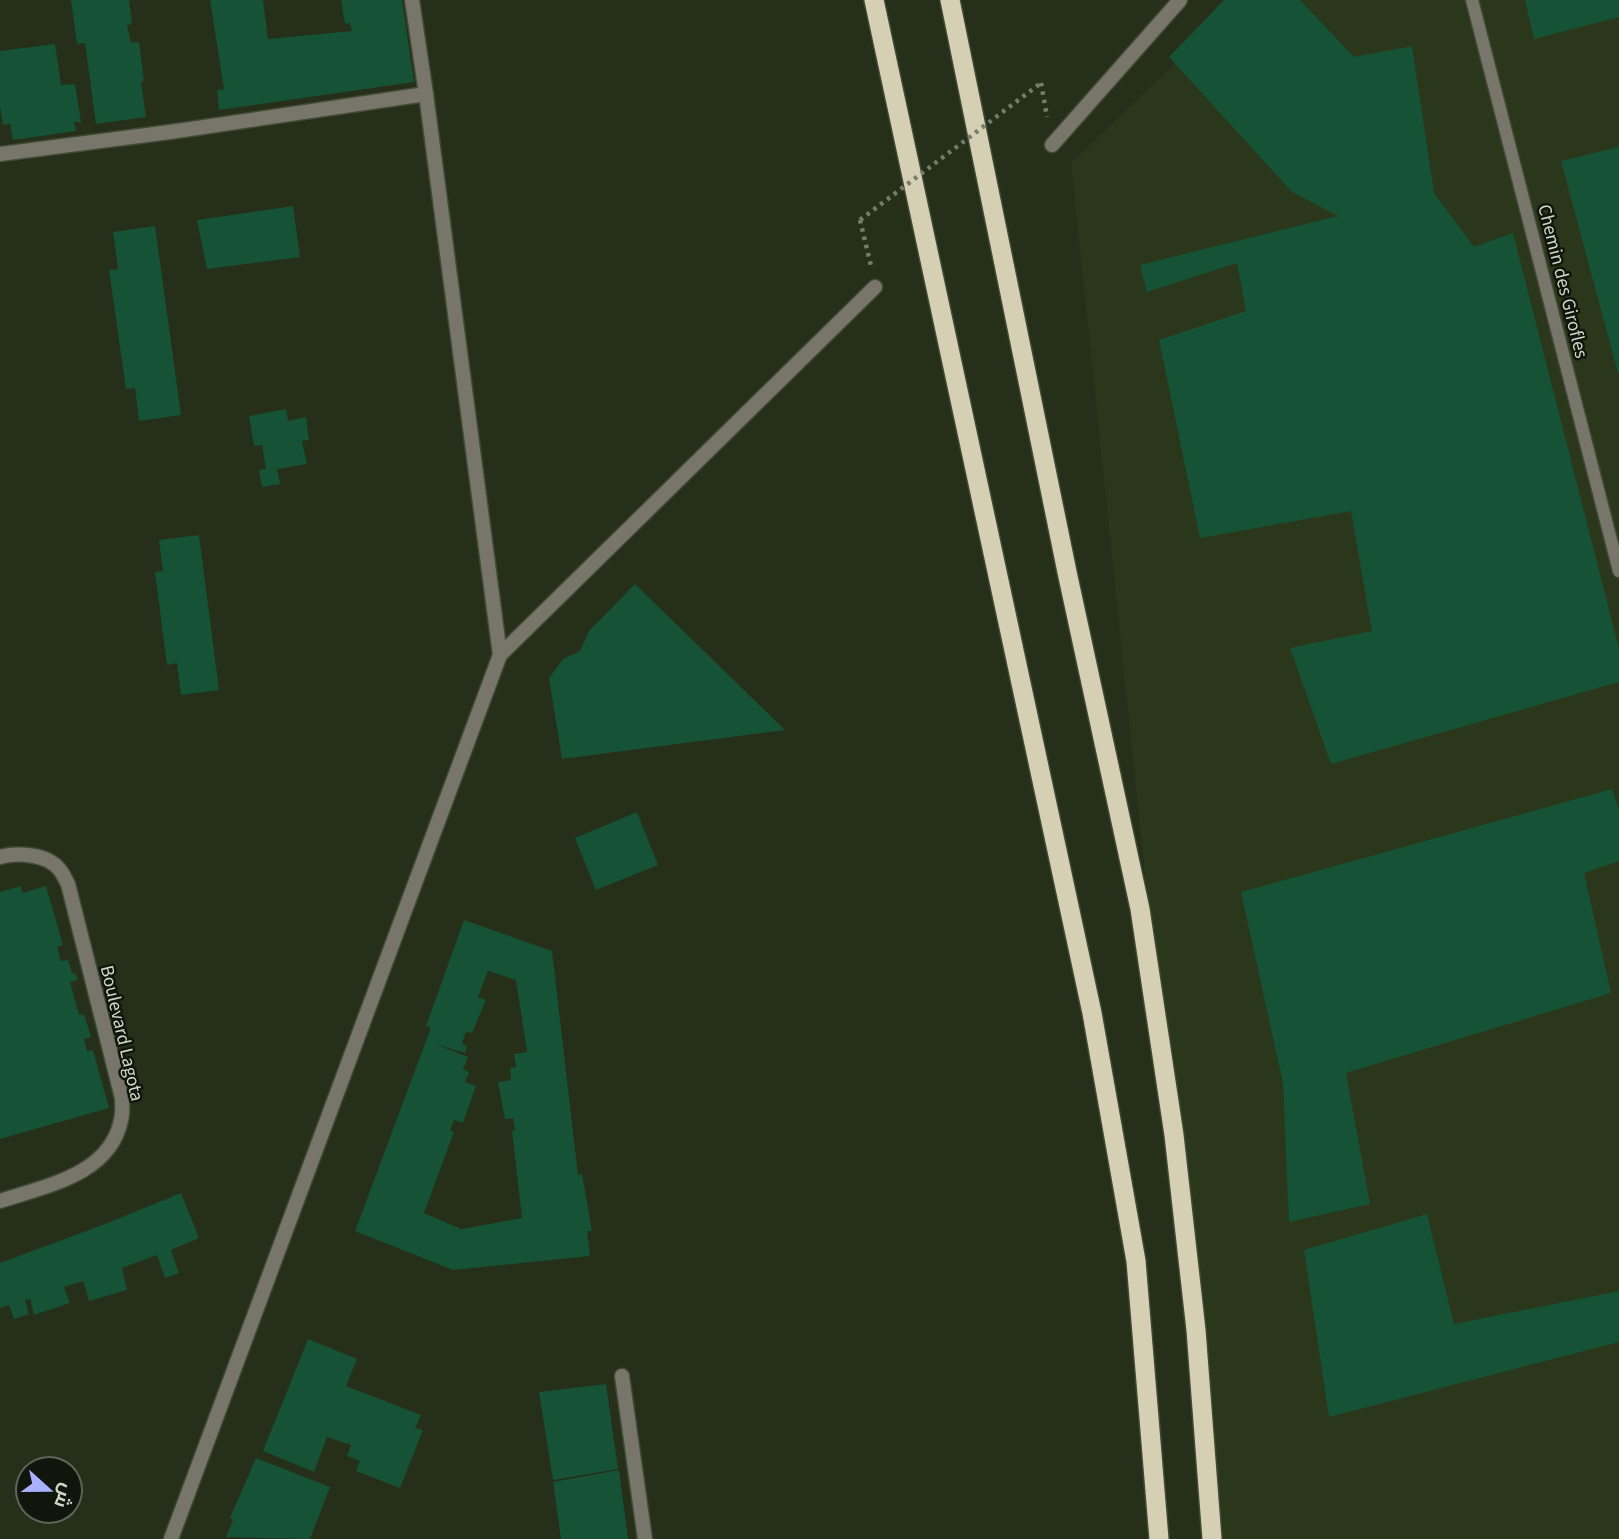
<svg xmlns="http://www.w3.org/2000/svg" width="1619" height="1539" font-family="'Source Sans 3',Cairo,sans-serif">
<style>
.built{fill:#2b371a}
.building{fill:#165235;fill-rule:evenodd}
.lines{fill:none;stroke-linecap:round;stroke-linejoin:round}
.service-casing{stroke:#414a35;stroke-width:15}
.minor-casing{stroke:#414a35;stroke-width:17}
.trunk-casing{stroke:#414a35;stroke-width:22}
.path{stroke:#747d6a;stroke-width:4.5;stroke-dasharray:3.5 5;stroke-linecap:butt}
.service{stroke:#78766a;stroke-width:12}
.minor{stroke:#78766a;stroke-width:14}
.trunk{stroke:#d5cfb4;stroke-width:19}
.path-bridge{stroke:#747d6a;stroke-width:4.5;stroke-dasharray:3.5 5;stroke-linecap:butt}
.labels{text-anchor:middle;stroke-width:5;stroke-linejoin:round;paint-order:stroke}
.street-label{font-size:19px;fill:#d1d8ca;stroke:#11160c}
</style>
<rect width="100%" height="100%" fill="#262f19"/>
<path class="built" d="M 1241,0 L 1619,0 L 1619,1539 L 1214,1539 L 1071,163 Z"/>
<g class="building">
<path d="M 71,0 L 129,0 L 132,24 L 127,25 L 131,43 L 139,42 L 144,81 L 141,82 L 146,117 L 96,124 L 85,43 L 77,44 Z"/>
<path d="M 210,0 L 263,0 L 268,39 L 352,31 L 350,23 L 345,24 L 341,0 L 402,0 L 414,82 L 219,110 L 217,90 L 224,89 Z"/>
<path d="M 1224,0 L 1300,0 L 1354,57 L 1412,46 L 1434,193 L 1474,247 L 1513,233 L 1619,649 L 1619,682 L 1331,764 L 1290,648 L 1372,631 L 1351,511 L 1200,538 L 1159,340 L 1246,311 L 1237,263 L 1147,292 L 1140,265 L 1338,216 L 1292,192 L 1169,57 Z"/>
<path d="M 1525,0 L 1619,0 L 1619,17 L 1534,39 Z"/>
<path d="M 55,44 L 61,85 L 75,84 L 81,122 L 74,122 L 76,131 L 13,140 L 10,124 L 3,125 L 0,106 L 0,51 Z"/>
<path d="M 1619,147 L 1619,373 L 1618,373 L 1561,161 Z"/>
<path d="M 293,206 L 300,257 L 207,269 L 197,220 Z"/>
<path d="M 155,226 L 181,415 L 139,421 L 135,388 L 126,389 L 109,270 L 118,269 L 113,232 Z"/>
<path d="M 286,409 L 288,421 L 306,417 L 309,440 L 302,441 L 307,464 L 277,469 L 280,484 L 262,487 L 259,470 L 266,469 L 262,445 L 254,446 L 249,416 Z"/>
<path d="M 199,535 L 219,690 L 181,695 L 177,663 L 167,665 L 155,572 L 163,571 L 159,540 Z"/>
<path d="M 635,584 L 785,730 L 562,759 L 549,678 L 563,659 L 580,651 L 589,631 Z"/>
<path d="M 1612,789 L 1619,810 L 1619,861 L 1584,873 L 1611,993 L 1346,1073 L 1370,1204 L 1289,1222 L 1283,1083 L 1241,892 Z"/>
<path d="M 637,812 L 658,865 L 596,890 L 575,838 Z"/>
<path d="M 21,886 L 22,893 L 46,886 L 63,945 L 57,947 L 61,961 L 68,960 L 72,973 L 75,973 L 78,980 L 70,982 L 79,1015 L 84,1014 L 91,1037 L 84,1039 L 87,1051 L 93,1050 L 109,1108 L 0,1139 L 0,892 Z"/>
<path d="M 464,920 L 552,951 L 578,1175 L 582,1174 L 592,1231 L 587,1231 L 590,1256 L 453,1270 L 355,1231 L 426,1041 L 431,1028 L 426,1026 ZM 488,971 L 516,980 L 527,1052 L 514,1054 L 516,1067 L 510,1068 L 511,1080 L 498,1082 L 505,1119 L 513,1118 L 515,1130 L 512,1131 L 522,1218 L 461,1229 L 424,1213 L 454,1132 L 450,1130 L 454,1120 L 463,1123 L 476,1086 L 465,1082 L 469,1072 L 463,1069 L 468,1057 L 435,1044 L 465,1053 L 467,1046 L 462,1043 L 466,1032 L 472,1033 L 486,1000 L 478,997 Z"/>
<path d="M 181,1193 L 199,1238 L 171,1250 L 179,1273 L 165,1278 L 157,1255 L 122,1268 L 127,1290 L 89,1301 L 83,1281 L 64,1287 L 70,1303 L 34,1315 L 30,1299 L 25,1300 L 29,1314 L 14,1319 L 9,1305 L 0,1308 L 0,1263 L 105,1224 Z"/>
<path d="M 1427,1214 L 1454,1324 L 1619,1291 L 1619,1342 L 1329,1417 L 1304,1250 Z"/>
<path d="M 308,1339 L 357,1359 L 346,1386 L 421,1415 L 415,1428 L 423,1430 L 400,1488 L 356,1471 L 360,1461 L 347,1456 L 351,1445 L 327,1437 L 314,1472 L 263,1451 Z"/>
<path d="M 606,1384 L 618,1469 L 553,1480 L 539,1392 Z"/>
<path d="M 256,1458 L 330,1487 L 310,1539 L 226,1537 L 233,1520 L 230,1518 Z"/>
<path d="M 619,1470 L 628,1539 L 561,1539 L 553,1482 Z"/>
</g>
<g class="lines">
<g class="service-casing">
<path id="service" d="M 1472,0 L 1619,571"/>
</g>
<g class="minor-casing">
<g id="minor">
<path d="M 412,0 L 426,94 L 500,655"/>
<path d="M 1052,145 L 1180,0"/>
<path d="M 0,154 L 170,132 L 426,94"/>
<path d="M 0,857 C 17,852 47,854 59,869 C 63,873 65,879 68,884 L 122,1098 C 122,1105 123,1113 121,1120 C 110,1175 45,1186 0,1201"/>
<path d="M 622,1376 L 645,1539"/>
<path d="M 171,1539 L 500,655 L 875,287"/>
</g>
</g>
<g class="trunk-casing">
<g id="trunk">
<path d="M 874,0 L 1092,1013 L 1136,1261 L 1159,1539"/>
<path d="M 950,0 L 1067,572 L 1140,909 L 1174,1135 L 1196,1330 L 1212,1539"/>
</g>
</g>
<g class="path">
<path d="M 1041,83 L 1047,117"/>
<path d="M 860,220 L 871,266"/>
</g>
<use href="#service" class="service"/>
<use href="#minor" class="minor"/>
<use href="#trunk" class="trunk"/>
<path class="path-bridge" d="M 860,220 L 1041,83"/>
</g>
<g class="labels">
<g class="street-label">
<text transform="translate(1564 281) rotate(76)" y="7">Chemin des Girofles</text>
<text transform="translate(123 1033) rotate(77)" y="7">Boulevard Lagota</text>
</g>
</g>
<g transform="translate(49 1490) rotate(111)"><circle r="33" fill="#11160c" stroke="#5e6458" stroke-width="2"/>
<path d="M0-5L12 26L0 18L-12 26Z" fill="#a9b0fc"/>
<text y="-10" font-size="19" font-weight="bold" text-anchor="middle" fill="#d1d8ca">ش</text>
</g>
</svg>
